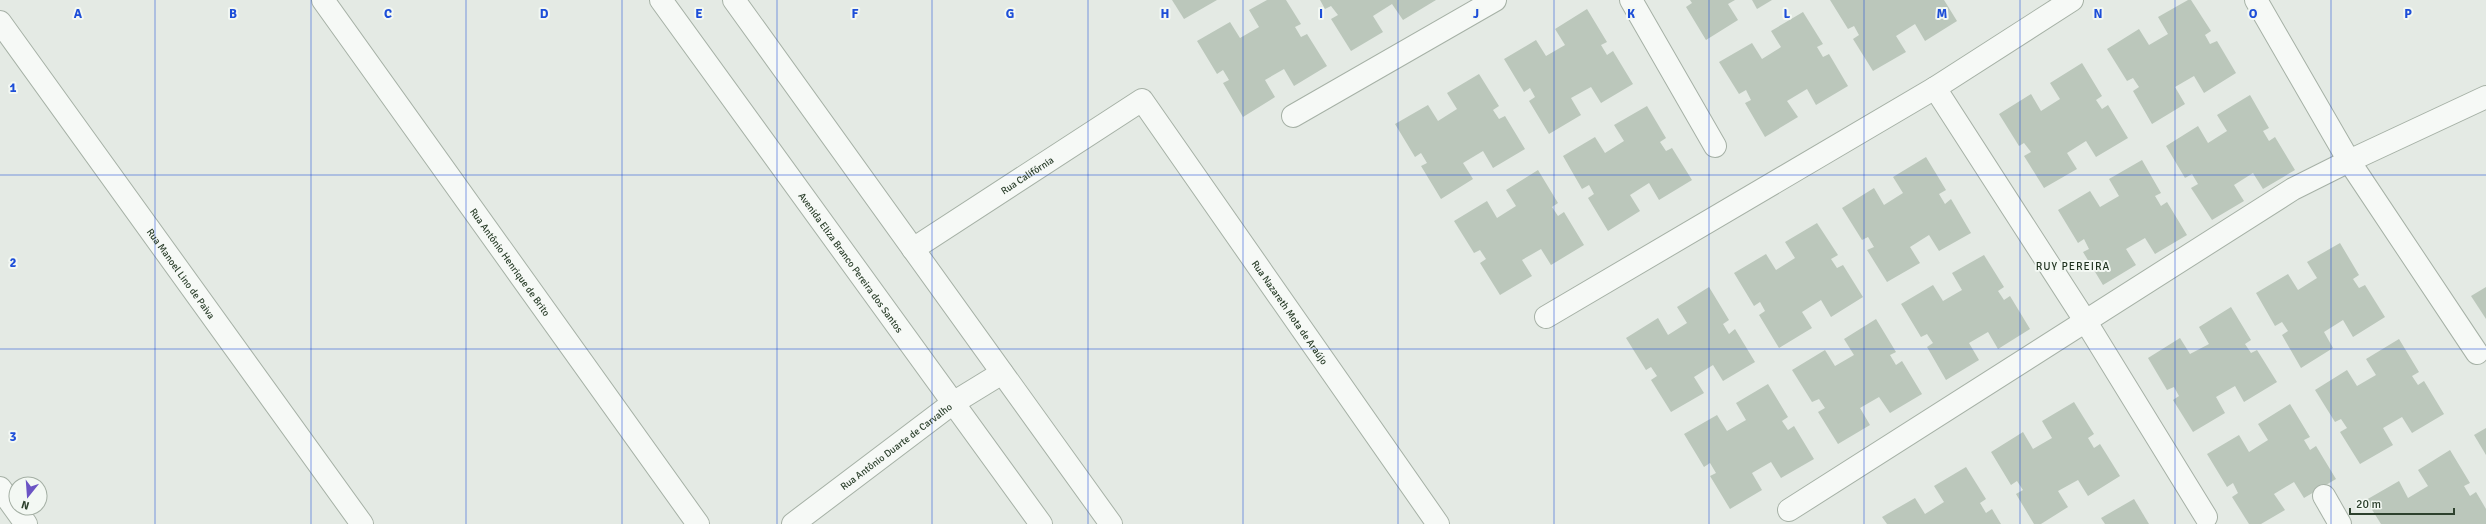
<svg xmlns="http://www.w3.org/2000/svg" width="2486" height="524" font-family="Signika,sans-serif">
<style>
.building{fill:#bbc7bb}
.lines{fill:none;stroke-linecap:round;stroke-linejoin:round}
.minor-casing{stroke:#a6b1a6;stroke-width:24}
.minor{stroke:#f6f9f6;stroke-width:22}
.grid{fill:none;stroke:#1d4ed8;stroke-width:1;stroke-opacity:0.55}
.labels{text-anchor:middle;stroke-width:4;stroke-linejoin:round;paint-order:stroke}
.street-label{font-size:10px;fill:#2d412d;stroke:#f3f8f3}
.neighbourhood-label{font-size:11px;letter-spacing:1px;fill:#1f321f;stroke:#f3f8f3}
.grid-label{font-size:13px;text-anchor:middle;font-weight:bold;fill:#1d4ed8;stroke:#f3f8f3;stroke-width:4;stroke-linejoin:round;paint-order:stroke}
</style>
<rect width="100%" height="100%" fill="#e4eae4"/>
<g class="building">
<path d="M 1172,0 L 1217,0 L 1184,19 Z"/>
<path d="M 1267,0 L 1286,0 L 1301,24 L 1295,27 L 1301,37 L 1307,34 L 1327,66 L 1294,86 L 1284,69 L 1265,80 L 1275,97 L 1243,117 L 1223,83 L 1229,80 L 1223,70 L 1217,74 L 1197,41 L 1230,22 L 1240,38 L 1259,27 L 1249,10 Z"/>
<path d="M 1320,0 L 1436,0 L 1403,20 L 1392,4 L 1373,16 L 1383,32 L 1351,51 L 1331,19 L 1338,15 L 1331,6 L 1325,9 Z"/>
<path d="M 1690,0 L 1735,0 L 1728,4 L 1738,20 L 1706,40 L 1686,7 L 1692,3 Z"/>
<path d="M 1752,0 L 1772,0 L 1757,9 Z"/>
<path d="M 1830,0 L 1944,0 L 1957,21 L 1925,41 L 1915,24 L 1896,36 L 1906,52 L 1873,71 L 1853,39 L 1859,35 L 1854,26 L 1848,29 Z"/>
<path d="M 2188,0 L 2191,0 L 2211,31 L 2205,35 L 2210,44 L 2217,41 L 2236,73 L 2204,93 L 2194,76 L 2175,87 L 2185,104 L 2152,124 L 2133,91 L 2139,87 L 2133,78 L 2127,81 L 2107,49 L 2139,29 L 2149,45 L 2168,34 L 2158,17 Z"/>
<path d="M 1587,9 L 1607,42 L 1601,45 L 1607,55 L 1613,51 L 1633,84 L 1601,103 L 1591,87 L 1571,98 L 1581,115 L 1549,134 L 1529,101 L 1535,97 L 1530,88 L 1524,92 L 1504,59 L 1536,40 L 1546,56 L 1565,45 L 1555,29 Z"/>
<path d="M 1803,12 L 1823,44 L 1817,47 L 1823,57 L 1829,54 L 1848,86 L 1816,105 L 1807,89 L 1787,101 L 1798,117 L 1765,137 L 1745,103 L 1751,100 L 1746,90 L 1739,94 L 1719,62 L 1752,43 L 1762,59 L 1781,47 L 1771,31 Z"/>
<path d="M 2082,63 L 2102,96 L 2096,100 L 2102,109 L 2108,105 L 2128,138 L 2096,157 L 2086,141 L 2067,153 L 2077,169 L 2044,188 L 2024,156 L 2031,152 L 2024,143 L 2019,146 L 1999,114 L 2031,94 L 2041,111 L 2060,99 L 2050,83 Z"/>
<path d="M 1479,74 L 1499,106 L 1493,110 L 1499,119 L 1505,116 L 1525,149 L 1493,168 L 1483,151 L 1463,163 L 1473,179 L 1441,199 L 1421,166 L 1427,163 L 1421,153 L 1415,157 L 1395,124 L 1428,105 L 1438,121 L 1457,109 L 1447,93 Z"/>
<path d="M 2250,95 L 2269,128 L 2263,131 L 2269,141 L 2275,137 L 2295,170 L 2263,189 L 2253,173 L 2234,185 L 2244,201 L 2212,220 L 2191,188 L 2198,184 L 2192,174 L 2185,178 L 2166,146 L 2198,126 L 2208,143 L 2227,131 L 2217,115 Z"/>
<path d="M 1647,106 L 1666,138 L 1660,142 L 1666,151 L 1672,148 L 1692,180 L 1659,200 L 1649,183 L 1630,195 L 1640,211 L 1608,231 L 1588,198 L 1594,194 L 1589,185 L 1582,189 L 1563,156 L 1595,137 L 1605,153 L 1624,141 L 1614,125 Z"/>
<path d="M 1926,157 L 1946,190 L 1939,194 L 1945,204 L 1951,199 L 1971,233 L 1939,251 L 1929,235 L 1910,247 L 1920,263 L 1887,282 L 1867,250 L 1874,247 L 1868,237 L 1862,240 L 1842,208 L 1874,188 L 1884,205 L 1903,193 L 1893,177 Z"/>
<path d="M 2142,160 L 2161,193 L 2155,196 L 2161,206 L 2167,202 L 2187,235 L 2155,254 L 2145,238 L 2126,249 L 2136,265 L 2103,285 L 2083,252 L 2089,249 L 2084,239 L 2078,243 L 2058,210 L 2090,191 L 2100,207 L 2119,196 L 2109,179 Z"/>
<path d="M 1538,170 L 1558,203 L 1552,207 L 1558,216 L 1564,212 L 1584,245 L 1551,265 L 1541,249 L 1522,260 L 1532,276 L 1500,295 L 1480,263 L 1486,259 L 1480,250 L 1474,253 L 1454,221 L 1487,201 L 1497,218 L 1516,206 L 1506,190 Z"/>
<path d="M 1817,223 L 1838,255 L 1831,259 L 1837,268 L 1843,265 L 1863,297 L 1831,317 L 1821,300 L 1802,312 L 1812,328 L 1779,348 L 1759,315 L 1765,311 L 1760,302 L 1754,306 L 1734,273 L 1766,254 L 1776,270 L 1795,258 L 1785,242 Z"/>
<path d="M 2340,243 L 2359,275 L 2353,279 L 2359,288 L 2365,285 L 2385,317 L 2353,337 L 2343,320 L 2324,332 L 2333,348 L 2301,368 L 2282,335 L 2288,331 L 2282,322 L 2275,326 L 2256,293 L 2288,274 L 2298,290 L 2317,278 L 2307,262 Z"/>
<path d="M 1984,255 L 2004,287 L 1998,291 L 2004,300 L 2010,296 L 2030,329 L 1998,349 L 1988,332 L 1969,343 L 1979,360 L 1946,380 L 1927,347 L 1933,343 L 1927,334 L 1921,337 L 1901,304 L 1933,285 L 1943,301 L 1962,290 L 1952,273 Z"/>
<path d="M 1709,287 L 1729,320 L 1723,324 L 1729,334 L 1735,329 L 1755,362 L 1723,381 L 1713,365 L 1694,377 L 1704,393 L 1671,412 L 1651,380 L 1657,376 L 1651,367 L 1646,370 L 1626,338 L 1658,318 L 1668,335 L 1687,323 L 1677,307 Z"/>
<path d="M 2486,287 L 2486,319 L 2471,296 Z"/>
<path d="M 2231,307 L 2251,340 L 2245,344 L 2251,353 L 2257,350 L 2277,382 L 2244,402 L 2235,386 L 2216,397 L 2225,413 L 2193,432 L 2173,400 L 2179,396 L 2174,387 L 2167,390 L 2148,358 L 2180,338 L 2190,354 L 2209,344 L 2199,327 Z"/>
<path d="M 1876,319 L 1896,352 L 1890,355 L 1896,365 L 1902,361 L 1922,394 L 1890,413 L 1879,397 L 1860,408 L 1870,425 L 1838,444 L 1818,412 L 1825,408 L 1819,399 L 1812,402 L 1792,370 L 1825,350 L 1835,366 L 1854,355 L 1844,339 Z"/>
<path d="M 2399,339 L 2419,372 L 2412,376 L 2418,385 L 2424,381 L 2444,414 L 2412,433 L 2402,417 L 2383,428 L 2393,445 L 2360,464 L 2340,432 L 2347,428 L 2341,419 L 2335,422 L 2315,390 L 2347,370 L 2357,386 L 2376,375 L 2366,359 Z"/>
<path d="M 1768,384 L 1788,417 L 1782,421 L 1788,430 L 1794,426 L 1814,459 L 1781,478 L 1771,462 L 1752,473 L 1762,490 L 1730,509 L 1710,476 L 1716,473 L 1710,463 L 1704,467 L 1684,434 L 1717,415 L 1727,431 L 1746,420 L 1736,403 Z"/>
<path d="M 2074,402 L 2094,434 L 2088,438 L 2094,448 L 2100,444 L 2120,476 L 2088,496 L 2078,480 L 2058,491 L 2068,507 L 2041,524 L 2034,524 L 2016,494 L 2023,490 L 2017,481 L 2011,485 L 1991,452 L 2023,432 L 2033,449 L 2052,438 L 2042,421 Z"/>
<path d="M 2290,404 L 2310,437 L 2304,440 L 2310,450 L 2316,446 L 2336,479 L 2304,498 L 2294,482 L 2274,494 L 2285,510 L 2261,524 L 2249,524 L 2232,497 L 2238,493 L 2233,483 L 2227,487 L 2207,454 L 2239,435 L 2249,452 L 2268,440 L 2258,424 Z"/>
<path d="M 2486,428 L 2486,455 L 2474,435 Z"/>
<path d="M 2450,450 L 2470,483 L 2464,486 L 2470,496 L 2476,492 L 2486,509 L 2486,524 L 2381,524 L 2366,500 L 2399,481 L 2408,498 L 2428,486 L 2418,470 Z"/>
<path d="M 1966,467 L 1986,499 L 1980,503 L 1986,513 L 1992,509 L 2001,524 L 1887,524 L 1882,517 L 1915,498 L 1925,514 L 1944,502 L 1934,486 Z"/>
<path d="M 2134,499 L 2149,524 L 2105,524 L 2101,518 Z"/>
</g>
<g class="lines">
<g class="minor-casing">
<g id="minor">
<path id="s1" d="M 323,0 L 698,524"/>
<path id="s2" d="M 661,0 L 1041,524"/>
<path d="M 734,0 L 1111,524"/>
<path d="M 1631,0 L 1715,146"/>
<path d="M 2256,0 L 2349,161 L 2477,353"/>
<path id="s3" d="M 0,22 L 362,524"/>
<path d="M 1935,88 L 2086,322 L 2206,517"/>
<path d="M 1293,116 L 1495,0"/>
<path id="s4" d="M 913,249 L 1142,100 L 1438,524"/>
<path d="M 1546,317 L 1935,88 L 2072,0"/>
<path d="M 0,488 L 26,524"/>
<path d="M 2324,496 L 2340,524"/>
<path d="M 1789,510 L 2293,189 L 2349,161 L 2486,97"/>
<path id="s5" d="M 793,524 L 953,403 L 1002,373"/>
</g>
</g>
<use href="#minor" class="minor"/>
</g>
<path class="grid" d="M 155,0 L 155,524M 311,0 L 311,524M 466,0 L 466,524M 622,0 L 622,524M 777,0 L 777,524M 932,0 L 932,524M 1088,0 L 1088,524M 1243,0 L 1243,524M 1398,0 L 1398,524M 1554,0 L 1554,524M 1709,0 L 1709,524M 1864,0 L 1864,524M 2020,0 L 2020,524M 2175,0 L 2175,524M 2331,0 L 2331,524M 0,175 L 2486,175M 0,349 L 2486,349"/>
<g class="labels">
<g class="street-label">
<text dy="4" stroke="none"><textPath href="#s4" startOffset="136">Rua Califórnia</textPath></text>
<text dy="4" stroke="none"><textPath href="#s1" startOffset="322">Rua Antônio Henrique de Brito</textPath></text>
<text dy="4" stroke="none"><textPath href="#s2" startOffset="324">Avenida Eliza Branco Pereira dos Santos</textPath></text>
<text dy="4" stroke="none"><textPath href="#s3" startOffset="310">Rua Manoel Lino de Paiva</textPath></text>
<text dy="4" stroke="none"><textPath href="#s4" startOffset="532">Rua Nazareth Mota de Araújo</textPath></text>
<text dy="4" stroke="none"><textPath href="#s5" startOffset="129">Rua Antônio Duarte de Carvalho</textPath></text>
</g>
<g class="neighbourhood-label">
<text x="2073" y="270">RUY PEREIRA</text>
</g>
</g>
<g class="grid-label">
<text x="78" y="18">A</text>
<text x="233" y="18">B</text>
<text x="388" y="18">C</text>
<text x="544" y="18">D</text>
<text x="699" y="18">E</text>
<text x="855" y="18">F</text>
<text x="1010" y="18">G</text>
<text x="1165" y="18">H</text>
<text x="1321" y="18">I</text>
<text x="1476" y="18">J</text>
<text x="1631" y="18">K</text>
<text x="1787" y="18">L</text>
<text x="1942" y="18">M</text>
<text x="2098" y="18">N</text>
<text x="2253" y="18">O</text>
<text x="2408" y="18">P</text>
<text x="13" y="92">1</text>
<text x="13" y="267">2</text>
<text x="13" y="441">3</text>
</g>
<g transform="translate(28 496) rotate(197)"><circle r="19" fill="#f3f8f3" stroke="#a4afa4"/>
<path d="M0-3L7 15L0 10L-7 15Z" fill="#6b54c4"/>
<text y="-6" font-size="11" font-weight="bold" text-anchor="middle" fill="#2d412d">N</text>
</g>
<path d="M2350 508v6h104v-6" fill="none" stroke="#2d412d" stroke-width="2"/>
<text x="2356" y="508" font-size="12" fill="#2d412d" stroke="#f3f8f3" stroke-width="3" paint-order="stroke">20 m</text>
</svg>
